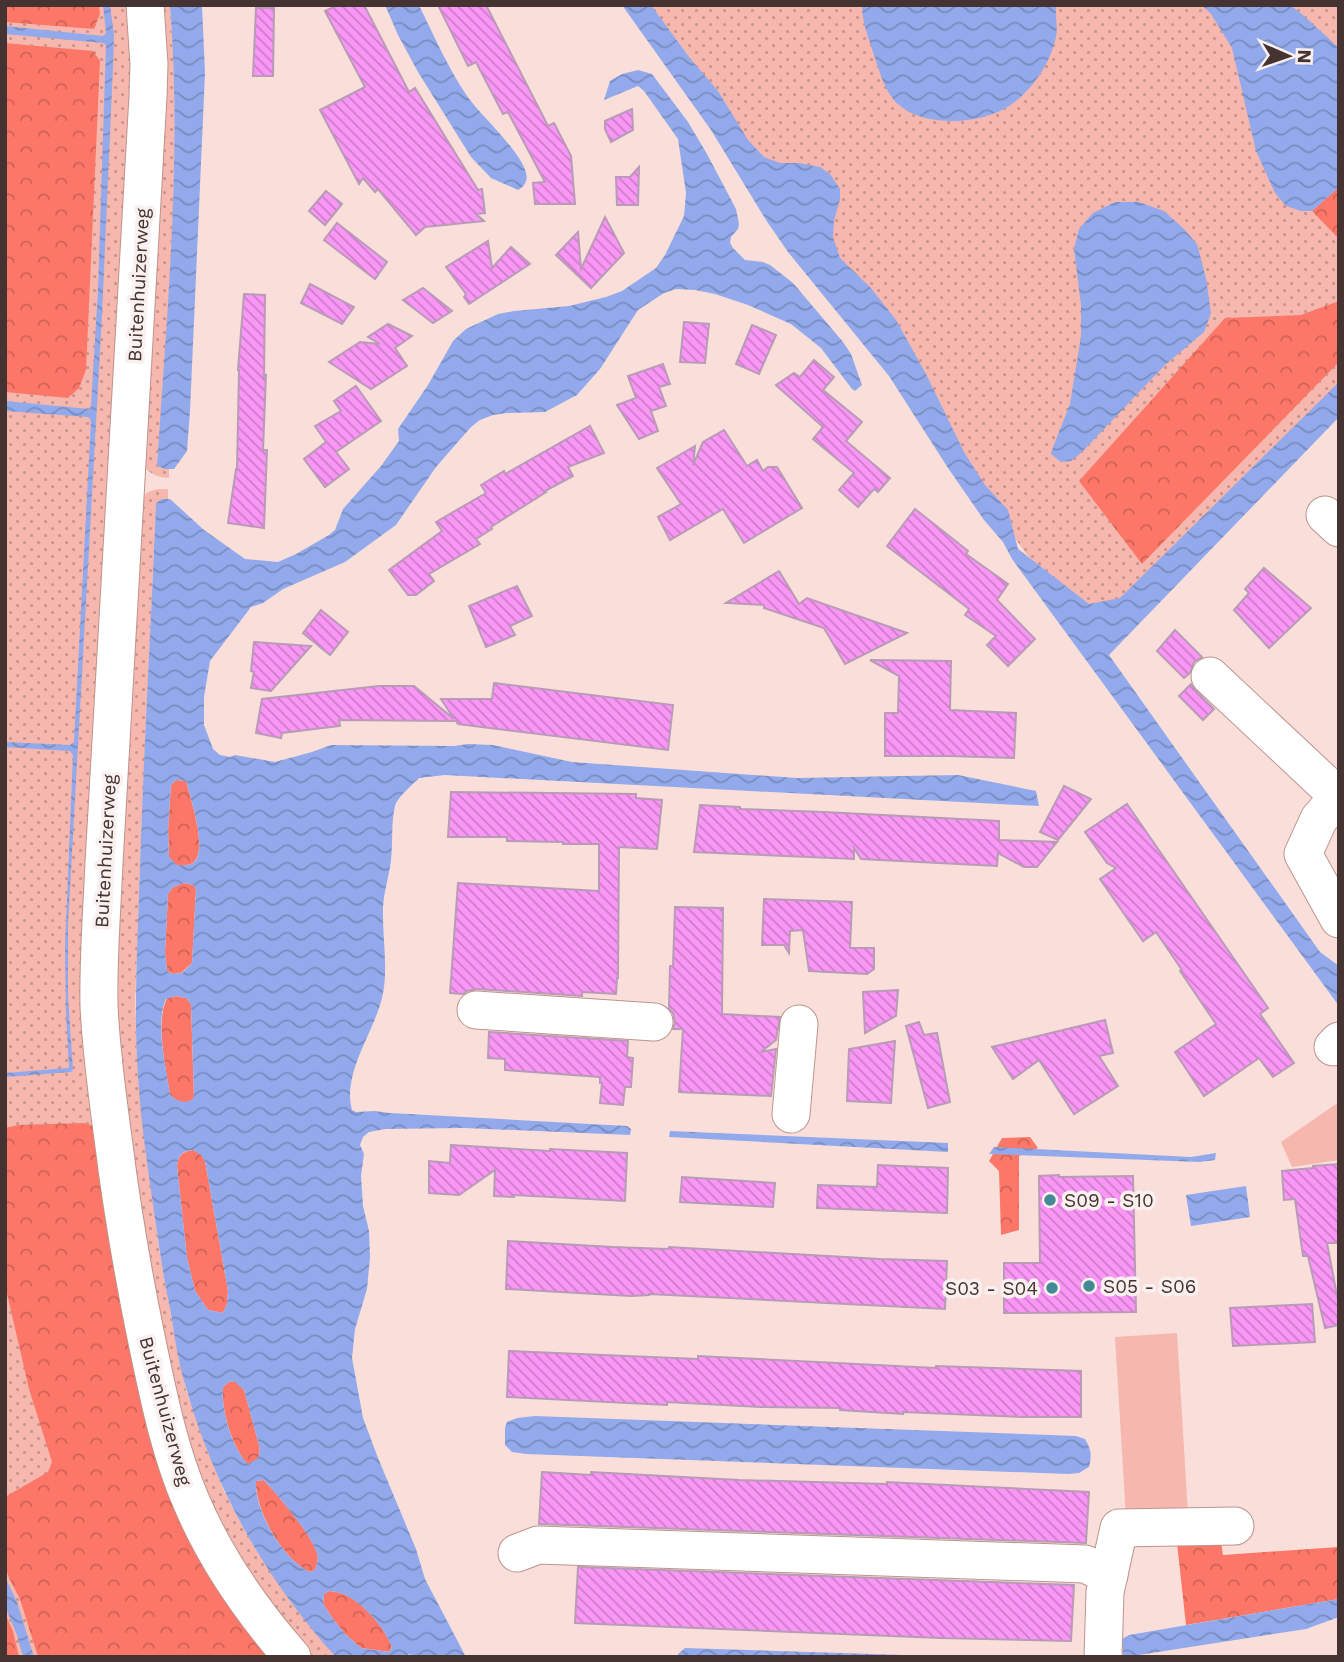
<svg xmlns="http://www.w3.org/2000/svg" width="1344" height="1662" font-family="'Work Sans',sans-serif">
<style>
.grass{fill:url(#grass-dots)}
.forest{fill:url(#forest-crowns)}
.park{fill:#f5b7ae}
.water{fill:url(#water-waves);fill-rule:evenodd}
.building{fill:url(#building-back-hatch);stroke:#b89bb6;stroke-width:2}
.lines{fill:none;stroke-linecap:round;stroke-linejoin:round}
.minor-casing{stroke:#bd948d;stroke-width:39}
.minor{stroke:#fff;stroke-width:37}
.poi-dot{fill:#448a95;stroke:#f9f0ef;stroke-width:2.5}
.labels{text-anchor:middle;stroke-width:7;stroke-linejoin:round;paint-order:stroke}
.street-label{font-size:19px;fill:#453331;stroke:#f9f0ef}
.poi-label{font-size:19px;fill:#453331;stroke:#f9f0ef;text-anchor:start}
</style>
<defs>
<pattern id="grass-dots" width="8" height="8" patternUnits="userSpaceOnUse" patternTransform="scale(1.75)"><rect width="8" height="8" fill="#f5b7ae"/><path d="M2 2h.1M6 6h.1" fill="none" stroke="#c8958e" stroke-width="1.8" stroke-linecap="round"/></pattern>
<pattern id="forest-crowns" width="20" height="18" patternUnits="userSpaceOnUse" patternTransform="scale(1.75)"><rect width="20" height="18" fill="#fd7768"/><path d="M2 6a3 3 0 1 1 6 0M12 15a3 3 0 1 1 6 0" fill="none" stroke="#cf6256"/></pattern>
<pattern id="water-waves" width="16" height="10" patternUnits="userSpaceOnUse" patternTransform="scale(1.75)"><rect width="16" height="10" fill="#92aaec"/><path d="M0 5q4-4 8 0t8 0" fill="none" stroke="#798bc0"/></pattern>
<pattern id="building-back-hatch" width="6" height="6" patternUnits="userSpaceOnUse" patternTransform="scale(1.75)"><rect width="6" height="6" fill="#fa97f6"/><path d="M-1 5l2 2M0 0l6 6M5-1l2 2" fill="none" stroke="#cc7cc8"/></pattern>
</defs>
<rect width="100%" height="100%" fill="#f9deda"/>
<g class="grass">
<path d="M 5,5 L 136,5 L 90,950 L 146,1377 L 280,1657 L 5,1657 Z"/>
<path d="M 156,5 L 170,5 C 182,158 168,312 157,465 L 164,469 L 169,469 L 169,478 C 158,477 152,475 144,467 Z"/>
<path d="M 638,5 L 1339,5 L 1339,397 L 1093,644 L 954,456 Z"/>
<path d="M 157,489 L 168,489 L 168,499 L 162,499 L 156,504 L 142,813 L 135,1005 L 138,1078 L 159,1248 L 176,1343 L 186,1390 L 205,1444 L 223,1489 L 245,1531 L 270,1571 L 336,1657 L 304,1657 L 269,1614 L 180,1446 L 112,1053 L 139,500 L 148,492 Z"/>
</g>
<g class="forest">
<path d="M 5,5 L 99,5 L 100,14 L 94,29 L 5,22 Z"/>
<path d="M 5,43 L 93,51 L 100,61 L 86,370 L 79,388 L 68,398 L 5,392 Z"/>
<path d="M 1339,187 L 1339,239 L 1312,211 Z"/>
<path d="M 1339,301 L 1339,362 L 1142,564 L 1079,481 L 1225,318 L 1301,315 Z"/>
<path d="M 176,780 L 186,781 C 190,797 209,852 193,863 C 189,866 182,865 176,865 L 169,857 L 168,830 L 171,785 Z"/>
<path d="M 184,883 L 193,885 L 196,889 L 192,963 L 181,973 L 173,974 L 167,971 L 165,952 L 168,894 L 173,887 Z"/>
<path d="M 176,996 L 186,998 L 191,1004 L 194,1098 L 190,1102 C 181,1103 177,1101 170,1095 C 166,1069 155,1022 167,998 Z"/>
<path d="M 84,1123 L 94,1126 L 130,1314 L 277,1657 L 38,1657 L 20,1599 L 9,1578 L 5,1566 L 5,1497 L 48,1472 L 52,1462 L 29,1389 L 5,1285 L 5,1128 L 18,1125 Z"/>
<path d="M 1030,1137 L 1038,1148 L 1019,1156 L 1019,1230 L 1001,1235 L 999,1171 L 989,1161 L 1002,1138 Z"/>
<path d="M 193,1150 L 202,1155 L 205,1161 L 228,1291 L 227,1304 L 223,1313 L 208,1310 L 195,1291 L 187,1258 L 177,1166 C 178,1155 182,1152 193,1150 Z"/>
<path d="M 235,1381 L 244,1390 L 259,1445 C 261,1457 258,1459 248,1465 C 232,1447 221,1411 223,1387 L 229,1382 Z"/>
<path d="M 264,1480 C 279,1497 310,1532 317,1553 C 319,1559 317,1564 315,1570 L 310,1572 C 283,1560 255,1511 256,1481 Z"/>
<path d="M 1221,1541 L 1223,1555 L 1339,1547 L 1339,1599 L 1186,1625 L 1177,1543 Z"/>
<path d="M 329,1591 C 355,1591 383,1624 392,1647 L 389,1652 L 361,1648 L 345,1634 L 333,1619 L 323,1604 L 324,1594 Z"/>
<path d="M 5,1614 L 13,1631 L 19,1657 L 5,1657 Z"/>
</g>
<g class="park">
<path d="M 1339,1102 L 1339,1160 L 1292,1167 L 1281,1142 Z"/>
<path d="M 1177,1333 L 1188,1514 L 1126,1518 L 1115,1337 Z"/>
</g>
<g class="water">
<path d="M 103,5 L 110,5 L 114,35 L 113,67 L 102,315 L 68,925 L 68,997 L 73,1070 L 71,1072 L 5,1077 L 5,1073 L 68,1068 L 69,1067 L 66,1014 L 65,947 L 73,755 L 70,751 L 5,747 L 5,742 L 70,745 L 74,742 L 91,420 L 88,417 L 5,411 L 5,401 L 89,409 L 91,406 L 98,289 L 106,45 L 103,43 L 5,34 L 5,26 L 103,36 L 106,33 Z"/>
<path d="M 170,5 L 202,5 L 205,73 L 190,411 L 187,451 L 174,469 L 164,469 L 157,465 C 167,312 182,158 170,5 Z"/>
<path d="M 385,5 L 419,5 C 434,36 448,68 467,96 C 481,116 521,151 526,173 C 528,181 525,186 518,190 L 491,178 L 471,157 L 418,72 L 398,35 Z"/>
<path d="M 622,5 L 651,5 L 689,57 L 718,91 L 748,140 L 764,157 L 780,163 L 799,163 L 820,167 L 830,174 L 840,189 L 840,199 L 834,220 L 833,237 L 840,258 L 871,288 L 896,320 L 927,376 L 964,452 L 985,485 L 1008,510 L 1018,549 L 1089,604 L 1120,598 L 1339,382 L 1339,417 L 1109,655 L 1320,952 L 1339,966 L 1339,1006 L 1012,559 L 1003,542 L 984,520 L 948,468 L 889,376 L 788,252 L 766,220 L 711,130 Z"/>
<path d="M 862,5 L 1056,5 C 1055,16 1058,27 1056,37 C 1050,64 1032,91 1009,106 C 979,126 913,129 891,96 C 882,83 878,66 873,52 C 868,36 862,22 862,5 Z"/>
<path d="M 1202,5 L 1290,5 L 1303,15 L 1339,48 L 1339,187 L 1312,211 L 1301,211 L 1286,206 L 1275,193 L 1256,151 L 1232,48 L 1211,14 Z"/>
<path d="M 638,70 L 652,74 L 688,122 L 707,154 L 736,209 L 739,224 L 738,229 L 731,237 L 730,243 L 733,248 L 745,260 L 763,262 L 770,265 L 793,283 L 843,342 L 851,354 L 862,385 L 855,391 L 852,389 L 821,348 L 791,324 L 748,305 L 715,294 L 695,290 L 676,289 L 664,293 L 638,310 L 600,369 L 577,395 L 545,412 L 507,413 L 493,415 L 480,420 L 471,427 L 436,467 L 396,525 L 345,562 L 283,589 L 263,603 L 251,607 L 210,661 L 204,697 L 204,725 L 213,749 L 220,755 L 230,757 L 235,755 L 275,762 L 312,752 L 331,745 L 454,746 L 468,744 L 493,745 L 572,762 L 797,778 L 958,775 L 1036,791 L 1039,806 L 445,775 L 419,778 C 412,785 397,798 395,806 C 391,821 393,844 391,860 C 389,876 384,892 383,907 C 382,938 389,969 382,998 C 373,1034 342,1074 352,1110 L 356,1112 L 374,1111 L 390,1113 L 627,1126 L 631,1129 L 630,1135 L 464,1128 L 385,1129 L 369,1132 L 363,1137 L 360,1145 L 364,1154 L 361,1176 L 363,1206 L 369,1231 L 370,1257 L 367,1289 L 355,1329 L 352,1358 L 363,1418 L 378,1458 L 416,1549 L 425,1579 L 466,1657 L 416,1657 L 409,1654 L 407,1657 L 336,1657 C 267,1582 215,1489 187,1391 C 179,1366 175,1340 171,1314 C 165,1285 160,1255 156,1225 C 149,1176 141,1126 138,1076 C 133,1005 138,935 140,865 C 144,744 151,624 156,503 L 162,499 L 170,499 L 204,530 L 245,559 L 278,562 L 296,554 L 329,535 L 335,530 L 343,509 L 381,466 L 399,441 L 398,429 L 428,385 L 453,341 L 466,329 L 498,314 L 514,311 L 569,306 L 606,297 L 622,291 L 656,268 L 665,255 L 684,216 L 686,193 L 678,139 L 644,91 L 638,86 L 604,100 L 610,81 L 622,74 ZM 176,780 L 186,781 C 190,797 209,852 193,863 C 189,866 182,865 177,865 L 169,857 L 168,830 L 171,785 ZM 184,883 L 193,885 L 196,889 L 192,963 L 182,973 L 173,974 L 167,971 L 165,952 L 168,894 L 173,887 ZM 176,996 L 186,998 L 191,1004 L 194,1097 L 190,1101 C 181,1103 177,1101 170,1095 C 166,1069 155,1022 166,999 ZM 193,1150 L 201,1155 L 205,1161 L 228,1291 L 227,1304 L 223,1313 L 208,1310 L 195,1291 L 187,1258 L 177,1166 C 178,1155 182,1151 193,1150 ZM 234,1381 L 244,1390 L 259,1445 C 261,1457 258,1459 248,1464 C 232,1448 221,1411 223,1387 L 229,1382 ZM 264,1480 C 279,1497 310,1533 317,1553 C 319,1559 317,1564 315,1570 L 310,1572 C 283,1560 254,1510 256,1481 ZM 329,1591 C 354,1591 383,1624 392,1647 L 389,1652 L 361,1648 L 345,1634 L 333,1619 L 323,1604 L 324,1594 Z"/>
<path d="M 1115,202 L 1139,202 L 1164,211 L 1184,229 L 1197,244 L 1206,278 L 1211,313 L 1204,332 L 1165,365 L 1081,453 L 1071,461 L 1061,462 L 1051,454 L 1052,450 L 1070,404 L 1081,336 L 1081,305 L 1074,249 L 1079,229 L 1093,213 Z"/>
<path d="M 670,1131 L 948,1143 L 948,1152 L 669,1137 Z"/>
<path d="M 994,1147 L 1191,1157 L 1216,1153 L 1215,1160 L 1200,1162 L 989,1154 Z"/>
<path d="M 1246,1186 L 1250,1217 L 1191,1226 L 1186,1195 Z"/>
<path d="M 535,1416 L 1076,1436 L 1085,1439 C 1091,1449 1092,1455 1089,1467 L 1079,1473 L 1068,1474 L 526,1454 L 512,1452 L 505,1445 L 505,1428 L 507,1422 L 517,1418 Z"/>
<path d="M 5,1577 L 17,1602 L 34,1657 L 23,1657 L 17,1635 L 5,1606 Z"/>
<path d="M 1339,1599 L 1339,1617 L 1306,1629 L 1126,1657 L 1123,1656 L 1122,1639 L 1129,1635 Z"/>
<path d="M 685,1648 L 967,1657 L 678,1657 L 678,1654 Z"/>
</g>
<g class="building">
<path d="M 338,5 L 364,5 L 409,92 L 415,88 L 478,190 L 482,189 L 485,213 L 476,214 L 484,221 L 425,227 L 416,235 L 378,189 L 375,192 L 363,178 L 359,184 L 320,110 L 365,87 L 325,11 Z"/>
<path d="M 438,5 L 486,5 L 548,126 L 554,123 L 571,156 L 575,204 L 535,204 L 533,183 L 545,182 L 508,112 L 503,114 L 476,62 L 468,66 Z"/>
<path d="M 256,8 L 274,8 L 273,76 L 253,76 Z"/>
<path d="M 632,109 L 633,130 L 611,142 L 605,129 L 605,121 Z"/>
<path d="M 639,167 L 638,205 L 617,205 L 616,177 L 630,177 Z"/>
<path d="M 326,191 L 342,204 L 325,225 L 309,211 Z"/>
<path d="M 605,217 L 624,253 L 591,288 L 556,255 L 578,232 L 581,269 Z"/>
<path d="M 337,223 L 387,262 L 375,279 L 324,240 Z"/>
<path d="M 488,241 L 492,268 L 511,247 L 530,264 L 469,304 L 464,297 L 466,294 L 446,267 Z"/>
<path d="M 310,284 L 354,307 L 342,324 L 301,303 Z"/>
<path d="M 423,288 L 452,311 L 433,323 L 403,300 Z"/>
<path d="M 244,294 L 265,295 L 264,378 L 266,374 L 263,450 L 267,450 L 264,528 L 228,523 L 236,469 L 237,469 L 239,370 L 238,370 Z"/>
<path d="M 684,322 L 709,324 L 705,363 L 680,362 Z"/>
<path d="M 388,324 L 412,336 L 395,348 L 407,366 L 371,389 L 329,362 L 360,342 L 380,344 L 368,337 Z"/>
<path d="M 752,325 L 776,335 L 759,374 L 736,364 Z"/>
<path d="M 814,360 L 834,377 L 823,390 L 862,422 L 846,441 L 890,478 L 878,492 L 874,489 L 858,507 L 839,490 L 854,473 L 813,439 L 823,427 L 776,385 L 794,373 L 800,377 Z"/>
<path d="M 663,364 L 670,384 L 659,387 L 666,406 L 651,411 L 658,431 L 639,439 L 617,405 L 636,398 L 628,376 Z"/>
<path d="M 356,386 L 381,421 L 336,452 L 349,469 L 325,487 L 304,459 L 326,442 L 315,426 L 341,411 L 334,401 Z"/>
<path d="M 590,426 L 604,453 L 568,467 L 573,476 L 545,491 L 546,492 L 491,527 L 492,529 L 476,539 L 480,544 L 429,574 L 434,581 L 416,595 L 408,595 L 389,570 L 442,531 L 436,522 L 486,493 L 481,485 L 504,471 L 505,474 Z"/>
<path d="M 724,430 L 747,466 L 757,460 L 763,471 L 768,467 L 777,467 L 802,508 L 744,543 L 723,509 L 670,540 L 658,517 L 681,504 L 657,468 L 695,446 L 693,465 L 703,442 Z"/>
<path d="M 915,509 L 968,551 L 966,554 L 1008,584 L 997,600 L 1035,639 L 1008,666 L 987,645 L 996,636 L 965,615 L 969,609 L 887,546 Z"/>
<path d="M 1264,568 L 1311,608 L 1269,648 L 1234,610 L 1249,593 L 1245,589 Z"/>
<path d="M 779,571 L 799,604 L 807,598 L 907,633 L 845,664 L 824,628 L 764,608 L 764,605 L 726,603 Z"/>
<path d="M 517,586 L 532,616 L 510,626 L 515,635 L 486,647 L 469,606 Z"/>
<path d="M 321,610 L 348,632 L 330,655 L 303,633 Z"/>
<path d="M 1175,630 L 1202,657 L 1194,662 L 1190,673 L 1184,678 L 1157,651 Z"/>
<path d="M 254,642 L 311,646 L 271,691 L 251,688 L 254,672 L 251,671 Z"/>
<path d="M 870,660 L 951,661 L 950,710 L 1016,713 L 1014,758 L 948,756 L 885,756 L 885,713 L 898,713 L 899,676 Z"/>
<path d="M 494,683 L 673,705 L 668,750 L 458,724 L 456,721 L 339,720 L 340,726 L 282,733 L 281,738 L 256,733 L 262,699 L 379,686 L 414,686 L 454,719 L 441,699 L 492,699 Z"/>
<path d="M 1191,684 L 1196,691 L 1214,709 L 1203,720 L 1179,696 Z"/>
<path d="M 1064,786 L 1091,799 L 1058,840 L 1040,832 Z"/>
<path d="M 451,792 L 636,794 L 636,798 L 662,800 L 657,849 L 619,847 L 618,978 L 617,978 L 616,994 L 582,992 L 582,996 L 477,989 L 467,991 L 463,994 L 450,993 L 458,883 L 599,891 L 599,844 L 563,844 L 563,842 L 507,841 L 507,837 L 448,837 Z"/>
<path d="M 1127,804 L 1268,1008 L 1260,1014 L 1294,1063 L 1273,1077 L 1259,1058 L 1204,1096 L 1175,1052 L 1216,1024 L 1180,971 L 1182,970 L 1156,932 L 1143,941 L 1100,879 L 1116,868 L 1107,863 L 1085,832 Z"/>
<path d="M 700,805 L 740,807 L 740,809 L 824,812 L 999,821 L 999,840 L 1057,842 L 1037,867 L 1024,867 L 998,853 L 997,866 L 861,859 L 854,848 L 854,859 L 694,852 Z"/>
<path d="M 764,899 L 852,902 L 850,948 L 874,948 L 874,969 L 867,974 L 809,971 L 803,930 L 790,931 L 789,953 L 784,945 L 762,945 Z"/>
<path d="M 675,907 L 723,908 L 722,1014 L 780,1017 L 776,1040 L 761,1052 L 776,1049 L 771,1096 L 679,1092 L 683,1029 L 673,1029 L 675,1023 L 673,1013 L 669,1009 L 670,966 L 673,966 Z"/>
<path d="M 898,990 L 896,1016 L 865,1033 L 863,992 Z"/>
<path d="M 1105,1020 L 1113,1053 L 1099,1056 L 1118,1086 L 1074,1114 L 1039,1060 L 1013,1079 L 992,1047 Z"/>
<path d="M 919,1022 L 924,1035 L 937,1033 L 950,1102 L 928,1108 L 906,1026 Z"/>
<path d="M 489,1032 L 628,1041 L 627,1057 L 633,1058 L 631,1087 L 625,1087 L 623,1105 L 600,1103 L 602,1083 L 600,1083 L 600,1077 L 505,1070 L 505,1059 L 488,1058 Z"/>
<path d="M 895,1041 L 891,1103 L 847,1101 L 849,1049 Z"/>
<path d="M 451,1145 L 550,1151 L 550,1149 L 627,1153 L 625,1201 L 514,1195 L 514,1197 L 494,1196 L 495,1170 L 459,1195 L 429,1193 L 429,1161 L 450,1163 Z"/>
<path d="M 1339,1164 L 1339,1243 L 1327,1243 L 1339,1306 L 1339,1325 L 1325,1328 L 1308,1256 L 1303,1256 L 1295,1199 L 1284,1200 L 1282,1171 L 1313,1168 L 1313,1166 Z"/>
<path d="M 878,1165 L 948,1168 L 947,1213 L 817,1208 L 818,1185 L 877,1187 Z"/>
<path d="M 1059,1175 L 1059,1177 L 1133,1176 L 1136,1312 L 1004,1313 L 1004,1263 L 1040,1263 L 1039,1176 Z"/>
<path d="M 682,1177 L 775,1183 L 773,1207 L 680,1202 Z"/>
<path d="M 508,1241 L 613,1247 L 668,1249 L 669,1247 L 880,1259 L 947,1261 L 945,1309 L 649,1294 L 649,1295 L 631,1296 L 506,1289 Z"/>
<path d="M 1312,1304 L 1315,1342 L 1233,1346 L 1230,1308 Z"/>
<path d="M 509,1351 L 698,1359 L 698,1356 L 936,1368 L 936,1366 L 1081,1371 L 1081,1417 L 1022,1417 L 903,1412 L 903,1414 L 840,1410 L 840,1408 L 761,1407 L 667,1402 L 667,1405 L 507,1397 Z"/>
<path d="M 542,1472 L 591,1475 L 591,1472 L 739,1480 L 887,1484 L 887,1482 L 1089,1492 L 1086,1543 L 539,1524 Z"/>
<path d="M 578,1567 L 1074,1585 L 1071,1641 L 940,1638 L 575,1623 Z"/>
</g>
<g class="lines">
<g class="minor-casing">
<g id="minor">
<path d="M 145,5 L 149,64 L 148,96 L 104,863 C 102,910 98,958 99,1006 C 101,1050 107,1094 113,1138 C 121,1203 132,1268 145,1332 C 157,1389 168,1448 191,1501 C 215,1558 251,1610 292,1657"/>
<path d="M 1325,515 L 1339,528"/>
<path d="M 1210,676 L 1338,796"/>
<path d="M 1339,796 L 1319,819 L 1303,854 L 1339,919"/>
<path d="M 476,1010 L 654,1022"/>
<path d="M 1333,1047 L 1339,1041"/>
<path d="M 791,1114 L 799,1024"/>
<path d="M 517,1553 L 538,1545 L 1085,1564 L 1109,1575"/>
<path d="M 1103,1657 L 1105,1592 L 1119,1528 L 1235,1526"/>
</g>
</g>
<use href="#minor" class="minor"/>
</g>
<g class="poi-dot">
<circle cx="1050" cy="1200" r="7"/>
<circle cx="1089" cy="1286" r="7"/>
<circle cx="1052" cy="1288" r="7"/>
</g>
<g class="labels">
<g class="street-label">
<text transform="translate(138 285) rotate(-87)" y="7">Buitenhuizerweg</text>
<text transform="translate(105 851) rotate(-87)" y="7">Buitenhuizerweg</text>
<text transform="translate(166 1411) rotate(75)" y="7">Buitenhuizerweg</text>
</g>
<g class="poi-label">
<text x="1064" y="1207">S09 - S10</text>
<text x="1103" y="1293">S05 - S06</text>
<text x="1038" y="1295" text-anchor="end">S03 - S04</text>
</g>
</g>
<rect width="1344" height="1662" fill="none" stroke="#453331" stroke-width="14"/>
<g transform="translate(1288 56) rotate(92)" stroke="#f9f0ef" stroke-width="5" paint-order="stroke">
<path d="M0-5L12 26L0 18L-12 26Z" fill="#453331"/>
<text y="-10" font-size="19" font-weight="bold" text-anchor="middle" fill="#453331">N</text>
</g>
</svg>
